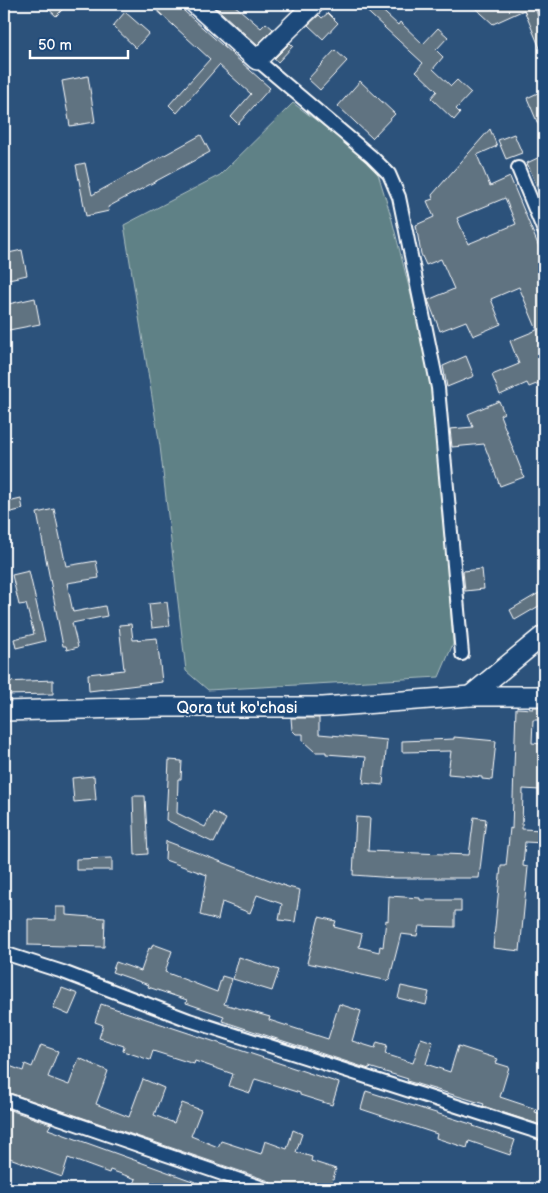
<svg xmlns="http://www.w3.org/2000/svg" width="548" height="1193" font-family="'Balsamiq Sans',sans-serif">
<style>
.green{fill:#5e8186;stroke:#aec0c2}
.building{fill:#607381;stroke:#fff;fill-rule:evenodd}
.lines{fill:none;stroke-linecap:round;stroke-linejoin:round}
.street-casing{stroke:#fff;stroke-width:16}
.secondary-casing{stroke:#fff;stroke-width:22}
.street{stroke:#1f4a7a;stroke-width:12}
.secondary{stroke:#1f4a7a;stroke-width:19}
.labels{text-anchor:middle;stroke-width:4;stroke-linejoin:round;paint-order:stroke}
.street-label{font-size:16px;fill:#fff;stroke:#1f4a7a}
</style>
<rect width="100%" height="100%" fill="#2c527b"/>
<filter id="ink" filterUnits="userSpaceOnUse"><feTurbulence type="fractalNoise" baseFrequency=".02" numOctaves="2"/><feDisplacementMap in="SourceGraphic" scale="10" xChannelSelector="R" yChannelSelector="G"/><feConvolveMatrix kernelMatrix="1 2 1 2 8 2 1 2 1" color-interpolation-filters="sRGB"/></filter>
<g filter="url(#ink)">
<path class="green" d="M 293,103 L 375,164 L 391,216 L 434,386 L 453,644 L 439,677 L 208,690 L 186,671 L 160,446 L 124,225 L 220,175 Z"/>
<g class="building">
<path d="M 43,4 L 68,4 L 56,16 Z"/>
<path d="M 150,4 L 178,4 L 185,10 L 184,11 L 270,88 L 238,124 L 231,117 L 251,94 L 219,65 L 177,113 L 169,105 L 210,59 Z"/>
<path d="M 212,4 L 233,4 L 261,28 L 266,23 L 273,29 L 257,45 Z"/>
<path d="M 359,4 L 375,4 L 398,25 L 400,22 L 423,44 L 438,28 L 448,37 L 436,50 L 443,57 L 433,69 L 451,86 L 457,80 L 471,93 L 456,109 L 460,113 L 454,120 L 431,98 L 437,91 L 416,71 L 423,63 Z"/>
<path d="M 471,4 L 539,4 L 534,6 L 544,30 L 544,58 L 524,10 L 493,24 Z"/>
<path d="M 125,12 L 149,33 L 136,48 L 113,26 Z"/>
<path d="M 328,13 L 338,23 L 323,39 L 308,25 L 319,15 L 322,18 Z"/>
<path d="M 290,43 L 293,46 L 278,62 L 274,59 Z"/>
<path d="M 335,50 L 347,61 L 320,90 L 308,79 Z"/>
<path d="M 88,76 L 95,122 L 70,126 L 62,81 Z"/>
<path d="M 360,81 L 395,114 L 372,138 L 338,106 Z"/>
<path d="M 544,90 L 544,138 L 527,98 Z"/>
<path d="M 490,129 L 497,146 L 477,155 L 490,186 L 510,177 L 544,259 L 544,381 L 529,387 L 527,383 L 500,395 L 492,375 L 519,364 L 510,341 L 537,330 L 519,287 L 491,299 L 501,324 L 473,336 L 466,321 L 440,331 L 428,300 L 454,289 L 441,259 L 426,265 L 421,254 L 416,225 L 434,217 L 427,201 L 433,199 L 432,195 ZM 505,198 L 516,224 L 468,244 L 457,218 Z"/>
<path d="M 514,134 L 522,153 L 506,159 L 498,140 Z"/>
<path d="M 201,135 L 210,152 L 108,207 L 109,211 L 86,216 L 76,165 L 85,163 L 92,195 Z"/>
<path d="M 544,155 L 544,203 L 527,163 Z"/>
<path d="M 22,250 L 27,275 L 4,280 L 4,254 Z"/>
<path d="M 35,298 L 40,324 L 4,331 L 4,305 Z"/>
<path d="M 466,356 L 474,376 L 447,387 L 443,366 Z"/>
<path d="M 499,401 L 504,413 L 500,415 L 524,477 L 500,486 L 484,444 L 452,447 L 450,429 L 473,427 L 468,414 Z"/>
<path d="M 21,499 L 23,509 L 4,514 L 4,503 Z"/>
<path d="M 54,509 L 66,566 L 96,561 L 99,578 L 67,583 L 73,612 L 105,606 L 107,616 L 72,623 L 78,647 L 67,650 L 66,646 L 63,646 L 37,513 Z"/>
<path d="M 482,569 L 484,589 L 465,591 L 463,571 Z"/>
<path d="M 29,571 L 45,641 L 16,648 L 14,639 L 34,634 L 26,604 L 19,605 L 12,575 Z"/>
<path d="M 544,590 L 544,603 L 515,620 L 510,610 Z"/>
<path d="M 167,602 L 170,626 L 152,628 L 149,604 Z"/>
<path d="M 131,624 L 133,640 L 157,638 L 162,682 L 89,691 L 88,674 L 124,670 L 119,625 Z"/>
<path d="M 53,680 L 53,694 L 4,695 L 4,682 Z"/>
<path d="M 533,707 L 544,707 L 544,720 L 533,720 L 532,743 L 542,744 L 540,790 L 523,789 L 522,829 L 544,830 L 544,843 L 525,842 L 523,866 L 528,867 L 520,951 L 493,948 L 501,866 L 506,866 L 510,828 L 512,829 L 516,708 L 533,709 Z"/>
<path d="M 291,718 L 319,718 L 319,734 L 387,740 L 383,785 L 363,783 L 366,757 L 326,754 L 326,752 L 315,752 L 303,741 L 303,734 L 296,734 L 292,730 Z"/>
<path d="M 454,737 L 496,741 L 492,780 L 482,779 L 482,777 L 448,774 L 451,751 L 402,752 L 402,741 L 454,739 Z"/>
<path d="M 169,760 L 182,761 L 181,779 L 178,779 L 177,813 L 205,827 L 213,812 L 226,819 L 214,843 L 166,820 Z"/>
<path d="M 94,776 L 96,800 L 74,802 L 72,778 Z"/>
<path d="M 133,796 L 145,796 L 148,854 L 135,855 Z"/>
<path d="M 356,817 L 370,818 L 368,851 L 469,855 L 474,817 L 486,819 L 479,878 L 394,878 L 353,875 Z"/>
<path d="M 166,841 L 288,887 L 300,890 L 295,922 L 279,920 L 282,904 L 257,895 L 250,913 L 222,902 L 218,920 L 200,915 L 207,875 L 165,860 Z"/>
<path d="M 112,858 L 112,870 L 76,870 L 76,859 Z"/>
<path d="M 389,896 L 420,898 L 420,900 L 461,900 L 461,911 L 455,911 L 455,927 L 419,926 L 417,936 L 401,934 L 389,981 L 307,963 L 319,917 L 336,921 L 334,927 L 362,934 L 359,947 L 379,952 L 380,946 L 383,947 L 386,920 L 388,921 Z"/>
<path d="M 56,907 L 66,907 L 66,915 L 105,918 L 104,947 L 28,945 L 28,919 L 56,920 Z"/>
<path d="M 153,944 L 172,951 L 165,972 L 217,992 L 222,976 L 232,979 L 224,1004 L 270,1017 L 269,1020 L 328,1039 L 339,1004 L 361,1011 L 352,1041 L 375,1048 L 377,1042 L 387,1045 L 385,1054 L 413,1063 L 421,1038 L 433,1042 L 426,1064 L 450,1072 L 458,1046 L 498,1059 L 496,1063 L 509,1067 L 500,1097 L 536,1109 L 535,1112 L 544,1115 L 544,1126 L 483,1106 L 484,1104 L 407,1081 L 408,1079 L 369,1067 L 369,1069 L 222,1021 L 224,1016 L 186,1003 L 187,1000 L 148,987 L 149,985 L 112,972 L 116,962 L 141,971 L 149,948 L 151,949 Z"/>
<path d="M 239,957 L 279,970 L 272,991 L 233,979 Z"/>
<path d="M 401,986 L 429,992 L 426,1005 L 398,998 Z"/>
<path d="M 62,988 L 78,994 L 69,1015 L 53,1008 Z"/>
<path d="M 101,1004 L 339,1083 L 332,1105 L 300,1095 L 300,1093 L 255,1079 L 250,1093 L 229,1086 L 233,1074 L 195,1061 L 194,1064 L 153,1051 L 150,1060 L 123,1051 L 124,1046 L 99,1038 L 103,1025 L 95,1022 Z"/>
<path d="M 41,1045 L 58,1051 L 48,1077 L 69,1085 L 79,1058 L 108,1071 L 96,1104 L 129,1117 L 143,1079 L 164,1088 L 154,1115 L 174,1123 L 182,1103 L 201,1110 L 191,1136 L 218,1147 L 221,1141 L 261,1154 L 265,1141 L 287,1149 L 293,1130 L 302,1134 L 296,1152 L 312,1157 L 311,1161 L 336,1169 L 330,1189 L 286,1189 L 273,1185 L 269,1181 L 4,1091 L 4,1064 L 23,1071 L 25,1064 L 32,1067 Z"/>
<path d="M 366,1091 L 474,1125 L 473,1126 L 515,1140 L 510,1155 L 469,1141 L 467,1148 L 436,1138 L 437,1134 L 361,1109 Z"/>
<path d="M 4,1108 L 51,1124 L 48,1129 L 212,1188 L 212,1189 L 175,1189 L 154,1182 L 152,1189 L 132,1189 L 136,1179 L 110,1170 L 109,1173 L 68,1158 L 62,1177 L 4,1156 Z"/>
</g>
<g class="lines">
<g class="street-casing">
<g id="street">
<path d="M 257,60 L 372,157 L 389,174 L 399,197 L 438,388 L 462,654"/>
<path d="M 518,168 L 544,231"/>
<path d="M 4,953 L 63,972 L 189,1020 L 544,1134"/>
<path d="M 4,1099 L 266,1189"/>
</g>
</g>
<g class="secondary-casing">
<g id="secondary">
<path d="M 195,4 L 257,60 L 314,4"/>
<path d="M 470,696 L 544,635"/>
<path d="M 4,711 L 162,707 L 323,707 L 470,696 L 544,696"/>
</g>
</g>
<use href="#street" class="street"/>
<use href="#secondary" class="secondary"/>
</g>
</g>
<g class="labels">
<g class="street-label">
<text x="237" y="713">Qora tut ko'chasi</text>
</g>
</g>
<rect width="548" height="1193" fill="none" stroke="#1f4a7a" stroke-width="20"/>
<rect x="10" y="10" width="528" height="1173" fill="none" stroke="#fff" stroke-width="2" filter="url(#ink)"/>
<path d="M30 50v8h98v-8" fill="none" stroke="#ffffff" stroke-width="2.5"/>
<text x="38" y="50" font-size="15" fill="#ffffff" stroke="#1f4a7a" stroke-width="4" paint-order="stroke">50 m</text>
</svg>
